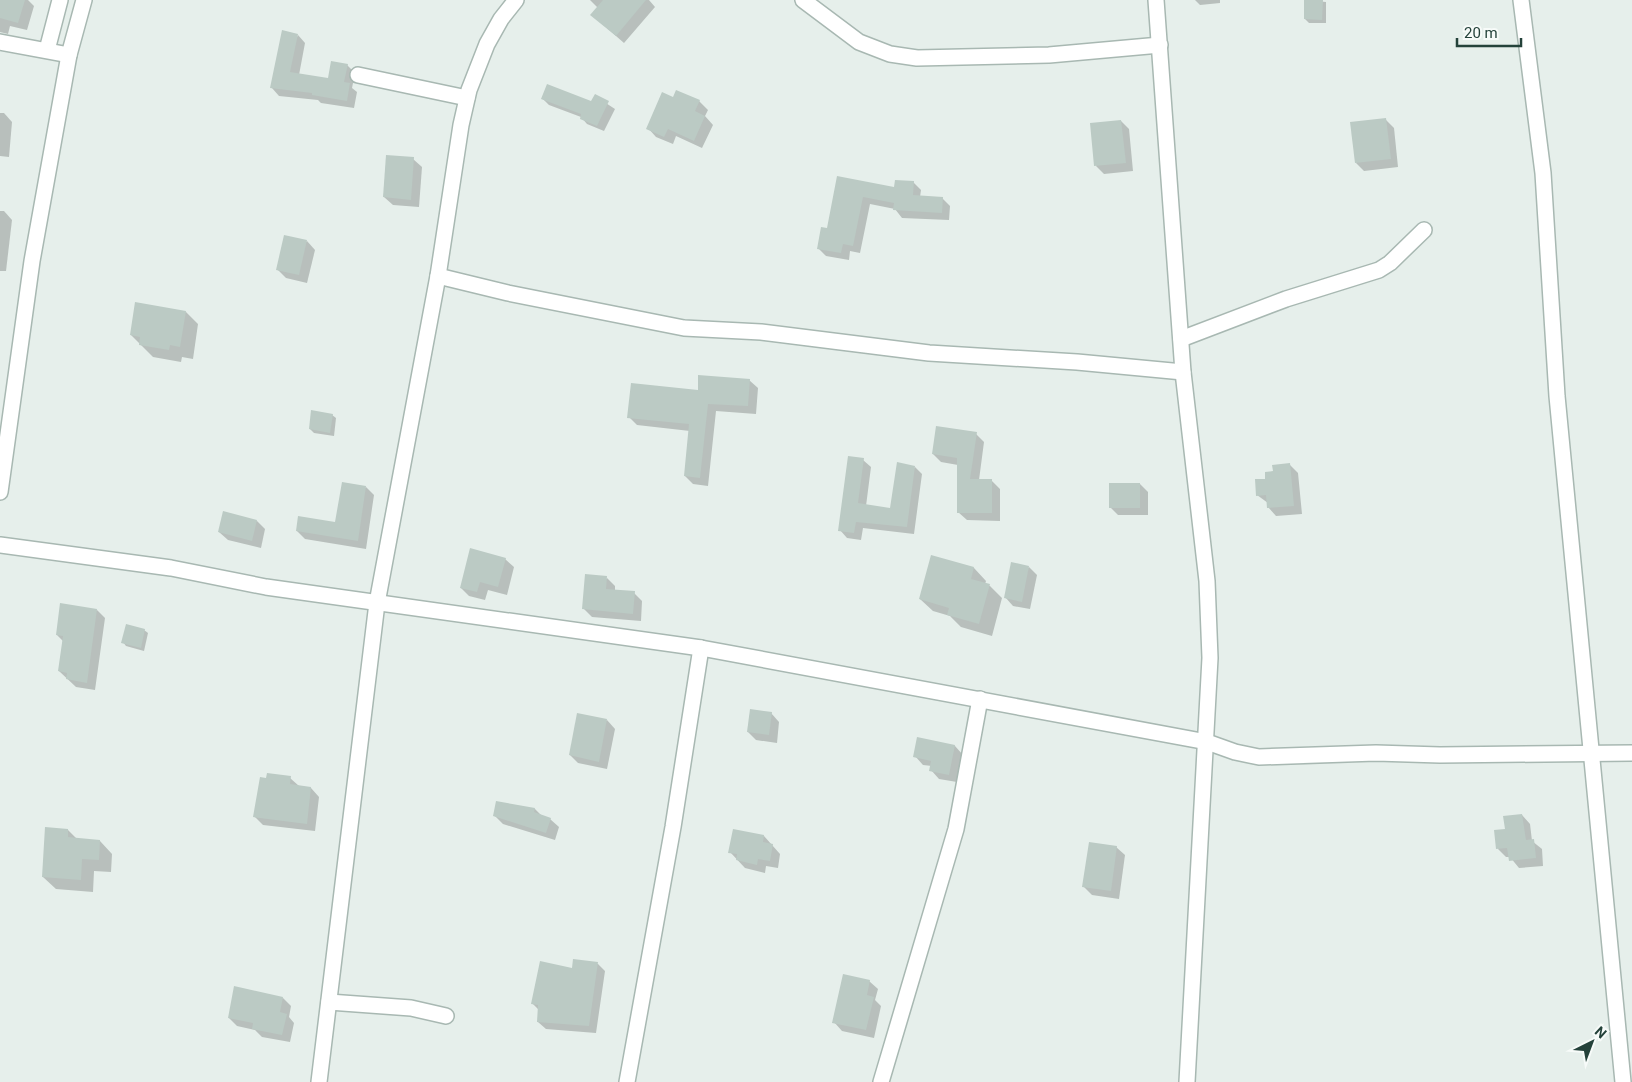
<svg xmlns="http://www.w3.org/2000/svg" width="1632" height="1082" font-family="Roboto,sans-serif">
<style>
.shadow{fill:#0003}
.building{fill:#bbcac4}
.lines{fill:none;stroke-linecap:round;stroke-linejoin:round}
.minor-casing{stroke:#a8b8b2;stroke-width:18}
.minor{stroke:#fff;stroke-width:15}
</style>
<rect width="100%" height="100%" fill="#e6efeb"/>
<g class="shadow">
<path d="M 0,0 L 28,0 L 34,6 L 27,30 L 10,26 L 8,34 L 0,32 Z"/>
<path d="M 590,0 L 649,0 L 655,7 L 624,43 L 592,15 L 598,8 Z"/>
<path d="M 1195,0 L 1220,0 L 1220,3 L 1200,5 Z"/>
<path d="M 1306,0 L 1326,2 L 1326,23 L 1309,23 L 1305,19 Z"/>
<path d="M 298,35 L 305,43 L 299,75 L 329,80 L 347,65 L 355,73 L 352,88 L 357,92 L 354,108 L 321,103 L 318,100 L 279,96 L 272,88 Z"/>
<path d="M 595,96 L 615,109 L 604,131 L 587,124 L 581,117 L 549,105 L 543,99 L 592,103 Z"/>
<path d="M 673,99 L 699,101 L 708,110 L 705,116 L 713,125 L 702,148 L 676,136 L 673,144 L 656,137 L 648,128 Z"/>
<path d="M 0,113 L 4,113 L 12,122 L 9,157 L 0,156 Z"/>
<path d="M 1385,119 L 1394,128 L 1398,167 L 1364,171 L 1356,163 Z"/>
<path d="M 1121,121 L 1129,129 L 1133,171 L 1104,174 L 1096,166 Z"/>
<path d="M 413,159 L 422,167 L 419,207 L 393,205 L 384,197 Z"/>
<path d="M 838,177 L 896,189 L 913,182 L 921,190 L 920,197 L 942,198 L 950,206 L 949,220 L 902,218 L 895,209 L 870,204 L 860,253 L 850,251 L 849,260 L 826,256 L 819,249 L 828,230 Z"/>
<path d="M 0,211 L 4,211 L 12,220 L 6,271 L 0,271 Z"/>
<path d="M 307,241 L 315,250 L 307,283 L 286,278 L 278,270 Z"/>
<path d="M 186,312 L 198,324 L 193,359 L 182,357 L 181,362 L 153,357 L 131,335 Z"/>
<path d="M 749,380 L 758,388 L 756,414 L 716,411 L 708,486 L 693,484 L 685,476 L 690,431 L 637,425 L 629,417 L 699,392 Z"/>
<path d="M 332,415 L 336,418 L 334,436 L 314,433 L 310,429 Z"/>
<path d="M 976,434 L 984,442 L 979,480 L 991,480 L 1000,489 L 1000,521 L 967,520 L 958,512 L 958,465 L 941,462 L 933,454 Z"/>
<path d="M 863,460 L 871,467 L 866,506 L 891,509 L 915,467 L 922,474 L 914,534 L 863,528 L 861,540 L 847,538 L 840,530 Z"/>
<path d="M 1290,465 L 1298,473 L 1302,514 L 1276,516 L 1268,507 L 1268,503 L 1257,495 L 1266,480 L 1274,472 Z"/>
<path d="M 1140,484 L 1148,492 L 1148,515 L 1118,515 L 1110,507 Z"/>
<path d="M 366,487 L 374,495 L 366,549 L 305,539 L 297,531 L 336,523 Z"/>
<path d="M 257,521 L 265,529 L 261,548 L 228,540 L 219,532 Z"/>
<path d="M 932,556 L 974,568 L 986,581 L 985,584 L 990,586 L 1002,598 L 992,636 L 961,627 L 950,616 L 933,611 L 920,599 Z"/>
<path d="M 505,559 L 514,567 L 507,595 L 488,590 L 485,600 L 469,596 L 461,588 Z"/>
<path d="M 1029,567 L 1037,575 L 1030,609 L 1013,606 L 1005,597 Z"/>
<path d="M 607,578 L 615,586 L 615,591 L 634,593 L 642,601 L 641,621 L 592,617 L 584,609 Z"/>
<path d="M 97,610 L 105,618 L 95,690 L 76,687 L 59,671 L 63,641 L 57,635 Z"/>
<path d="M 144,630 L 148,633 L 144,651 L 126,646 L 123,642 Z"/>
<path d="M 771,713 L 779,722 L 777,743 L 756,740 L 748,732 Z"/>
<path d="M 607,720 L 615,729 L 607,769 L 578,763 L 570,755 Z"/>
<path d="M 918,739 L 955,746 L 963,755 L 957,782 L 939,779 L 931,770 L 932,766 L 923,765 L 915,756 Z"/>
<path d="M 290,778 L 299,786 L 311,788 L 319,797 L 315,831 L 263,825 L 255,817 Z"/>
<path d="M 497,802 L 535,809 L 542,816 L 550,819 L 559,827 L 555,840 L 503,824 L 494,815 Z"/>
<path d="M 1522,815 L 1530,824 L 1532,841 L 1542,849 L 1543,866 L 1519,868 L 1510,857 L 1506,857 L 1498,849 L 1506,830 Z"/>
<path d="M 68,830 L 77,839 L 100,841 L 112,854 L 111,872 L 94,871 L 93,892 L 56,889 L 43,877 Z"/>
<path d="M 764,836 L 780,854 L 778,868 L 766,866 L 765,873 L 745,868 L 730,852 Z"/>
<path d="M 1116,847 L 1125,855 L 1119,899 L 1092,895 L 1084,887 Z"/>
<path d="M 574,960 L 598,964 L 605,971 L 596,1033 L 546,1029 L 538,1022 L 539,1010 L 532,1003 L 573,970 Z"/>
<path d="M 869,981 L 878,989 L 875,1000 L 881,1006 L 874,1038 L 842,1031 L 834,1022 Z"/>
<path d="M 283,998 L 291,1006 L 289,1017 L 294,1023 L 290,1042 L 262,1037 L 255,1030 L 237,1026 L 229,1018 Z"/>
</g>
<g class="building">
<path d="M 0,0 L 25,0 L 18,23 L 0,18 Z"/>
<path d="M 603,0 L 646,0 L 616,36 L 590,15 Z"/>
<path d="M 1304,0 L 1323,0 L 1322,20 L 1304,19 Z"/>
<path d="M 282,30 L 298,34 L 290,72 L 328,78 L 331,61 L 348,64 L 344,82 L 350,83 L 347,101 L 312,95 L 312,93 L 270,88 Z"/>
<path d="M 547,84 L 591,101 L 595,94 L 609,101 L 597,126 L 580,119 L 581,114 L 541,99 Z"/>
<path d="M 676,90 L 700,100 L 695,111 L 705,116 L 694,141 L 668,129 L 664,137 L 646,129 L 662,92 L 673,97 Z"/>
<path d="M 1386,118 L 1391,159 L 1355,163 L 1350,122 Z"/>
<path d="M 1121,120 L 1126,163 L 1094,166 L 1090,123 Z"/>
<path d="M 386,155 L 414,157 L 411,200 L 383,197 Z"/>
<path d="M 837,176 L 894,187 L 895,180 L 914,181 L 913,195 L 943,197 L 942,213 L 893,210 L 894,203 L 863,197 L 853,246 L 843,244 L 841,253 L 817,249 L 821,227 L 827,228 Z"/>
<path d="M 284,235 L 307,240 L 299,275 L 276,270 Z"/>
<path d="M 135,302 L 186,311 L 180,347 L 170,345 L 169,350 L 139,345 L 140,337 L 130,335 Z"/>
<path d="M 698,375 L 750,379 L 748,406 L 708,404 L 700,478 L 684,476 L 689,424 L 627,418 L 631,383 L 698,390 Z"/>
<path d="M 311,410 L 333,414 L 330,433 L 309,429 Z"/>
<path d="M 936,426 L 977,432 L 970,479 L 992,479 L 992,513 L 957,513 L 957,458 L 932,454 Z"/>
<path d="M 848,456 L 864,458 L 858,503 L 890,508 L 897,462 L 915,466 L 907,527 L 856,522 L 854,533 L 838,531 Z"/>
<path d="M 1290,463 L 1294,506 L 1267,508 L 1266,495 L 1256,496 L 1255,479 L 1265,479 L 1265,472 L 1273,471 L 1272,465 Z"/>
<path d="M 342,482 L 366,486 L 358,541 L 296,531 L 298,516 L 335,522 Z"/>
<rect x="1109" y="483" width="31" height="25"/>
<path d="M 223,511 L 257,520 L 252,541 L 218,532 Z"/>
<path d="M 470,548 L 506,558 L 498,587 L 480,582 L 477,592 L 460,588 Z"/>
<path d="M 931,555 L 974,567 L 971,579 L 990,584 L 979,624 L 947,615 L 949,608 L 919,599 Z"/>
<path d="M 1011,562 L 1029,566 L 1022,602 L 1004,598 Z"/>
<path d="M 585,574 L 607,576 L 606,589 L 635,591 L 633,614 L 582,609 Z"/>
<path d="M 60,603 L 97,609 L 87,683 L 66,679 L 67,673 L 58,671 L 63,636 L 56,635 Z"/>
<path d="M 126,624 L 145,629 L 141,648 L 121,643 Z"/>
<path d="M 750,709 L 772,712 L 769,735 L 747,732 Z"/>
<path d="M 577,713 L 607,719 L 599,762 L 569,755 Z"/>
<path d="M 917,737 L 955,745 L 949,775 L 929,771 L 931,761 L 913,757 Z"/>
<path d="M 267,773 L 291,776 L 290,784 L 311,787 L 307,824 L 253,817 L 260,777 L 266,778 Z"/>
<path d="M 496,801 L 535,808 L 534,812 L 551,818 L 546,833 L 493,816 Z"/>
<path d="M 1522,814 L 1526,840 L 1534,839 L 1536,858 L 1509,861 L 1507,848 L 1496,849 L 1494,830 L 1505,829 L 1503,816 Z"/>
<path d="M 45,827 L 68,829 L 68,837 L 100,840 L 99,860 L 82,859 L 81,880 L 42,877 Z"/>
<path d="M 733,829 L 764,835 L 763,842 L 773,844 L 770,861 L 758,859 L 757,865 L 736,860 L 737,854 L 728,853 Z"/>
<path d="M 1089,842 L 1117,846 L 1111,891 L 1082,887 Z"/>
<path d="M 573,959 L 598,962 L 589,1026 L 537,1022 L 538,1005 L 531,1004 L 540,961 L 572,968 Z"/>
<path d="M 843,974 L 870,980 L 867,995 L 874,997 L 866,1030 L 832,1023 Z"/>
<path d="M 234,986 L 283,997 L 280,1012 L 287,1014 L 282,1035 L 252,1029 L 253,1023 L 228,1018 Z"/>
</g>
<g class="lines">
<g class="minor-casing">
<g id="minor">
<path d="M 803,0 L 859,42 L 890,54 L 917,58 L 1049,55 L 1160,45"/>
<path d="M 1156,0 L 1183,372 L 1207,581 L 1210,658 L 1187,1082"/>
<path d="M 1521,0 L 1543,173 L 1557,396 L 1623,1082"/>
<path d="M 0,42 L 69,55"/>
<path d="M 47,50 L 60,0"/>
<path d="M 358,75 L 467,98"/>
<path d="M 438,276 L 508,293 L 684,328 L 761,332 L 929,353 L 1077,362 L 1183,372"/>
<path d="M 1181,339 L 1286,299 L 1379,270 L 1390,263 L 1424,230"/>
<path d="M 0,492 L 32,261 L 69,55 L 84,0"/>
<path d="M 0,545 L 171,568 L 266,587 L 701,648 L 1207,742 L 1235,752 L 1259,757 L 1376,753 L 1440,755 L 1632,753"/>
<path d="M 329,1002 L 411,1008 L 446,1016"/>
<path d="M 319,1082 L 377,603 L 438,276 L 461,125 L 469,90 L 487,44 L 501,19 L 516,0"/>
<path d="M 627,1082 L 673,827 L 701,648"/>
<path d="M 881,1082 L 956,829 L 980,699"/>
</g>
</g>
<use href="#minor" class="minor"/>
</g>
<g transform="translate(1592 1042) rotate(42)" stroke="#f7fbf9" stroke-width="4" paint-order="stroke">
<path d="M0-4L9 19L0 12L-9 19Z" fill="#24423a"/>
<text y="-8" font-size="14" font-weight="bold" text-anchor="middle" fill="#24423a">N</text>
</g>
<path d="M1457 38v8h64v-8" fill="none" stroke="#24423a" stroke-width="2.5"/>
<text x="1464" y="38" font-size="15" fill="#24423a" stroke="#f7fbf9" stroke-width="4" paint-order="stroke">20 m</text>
</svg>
